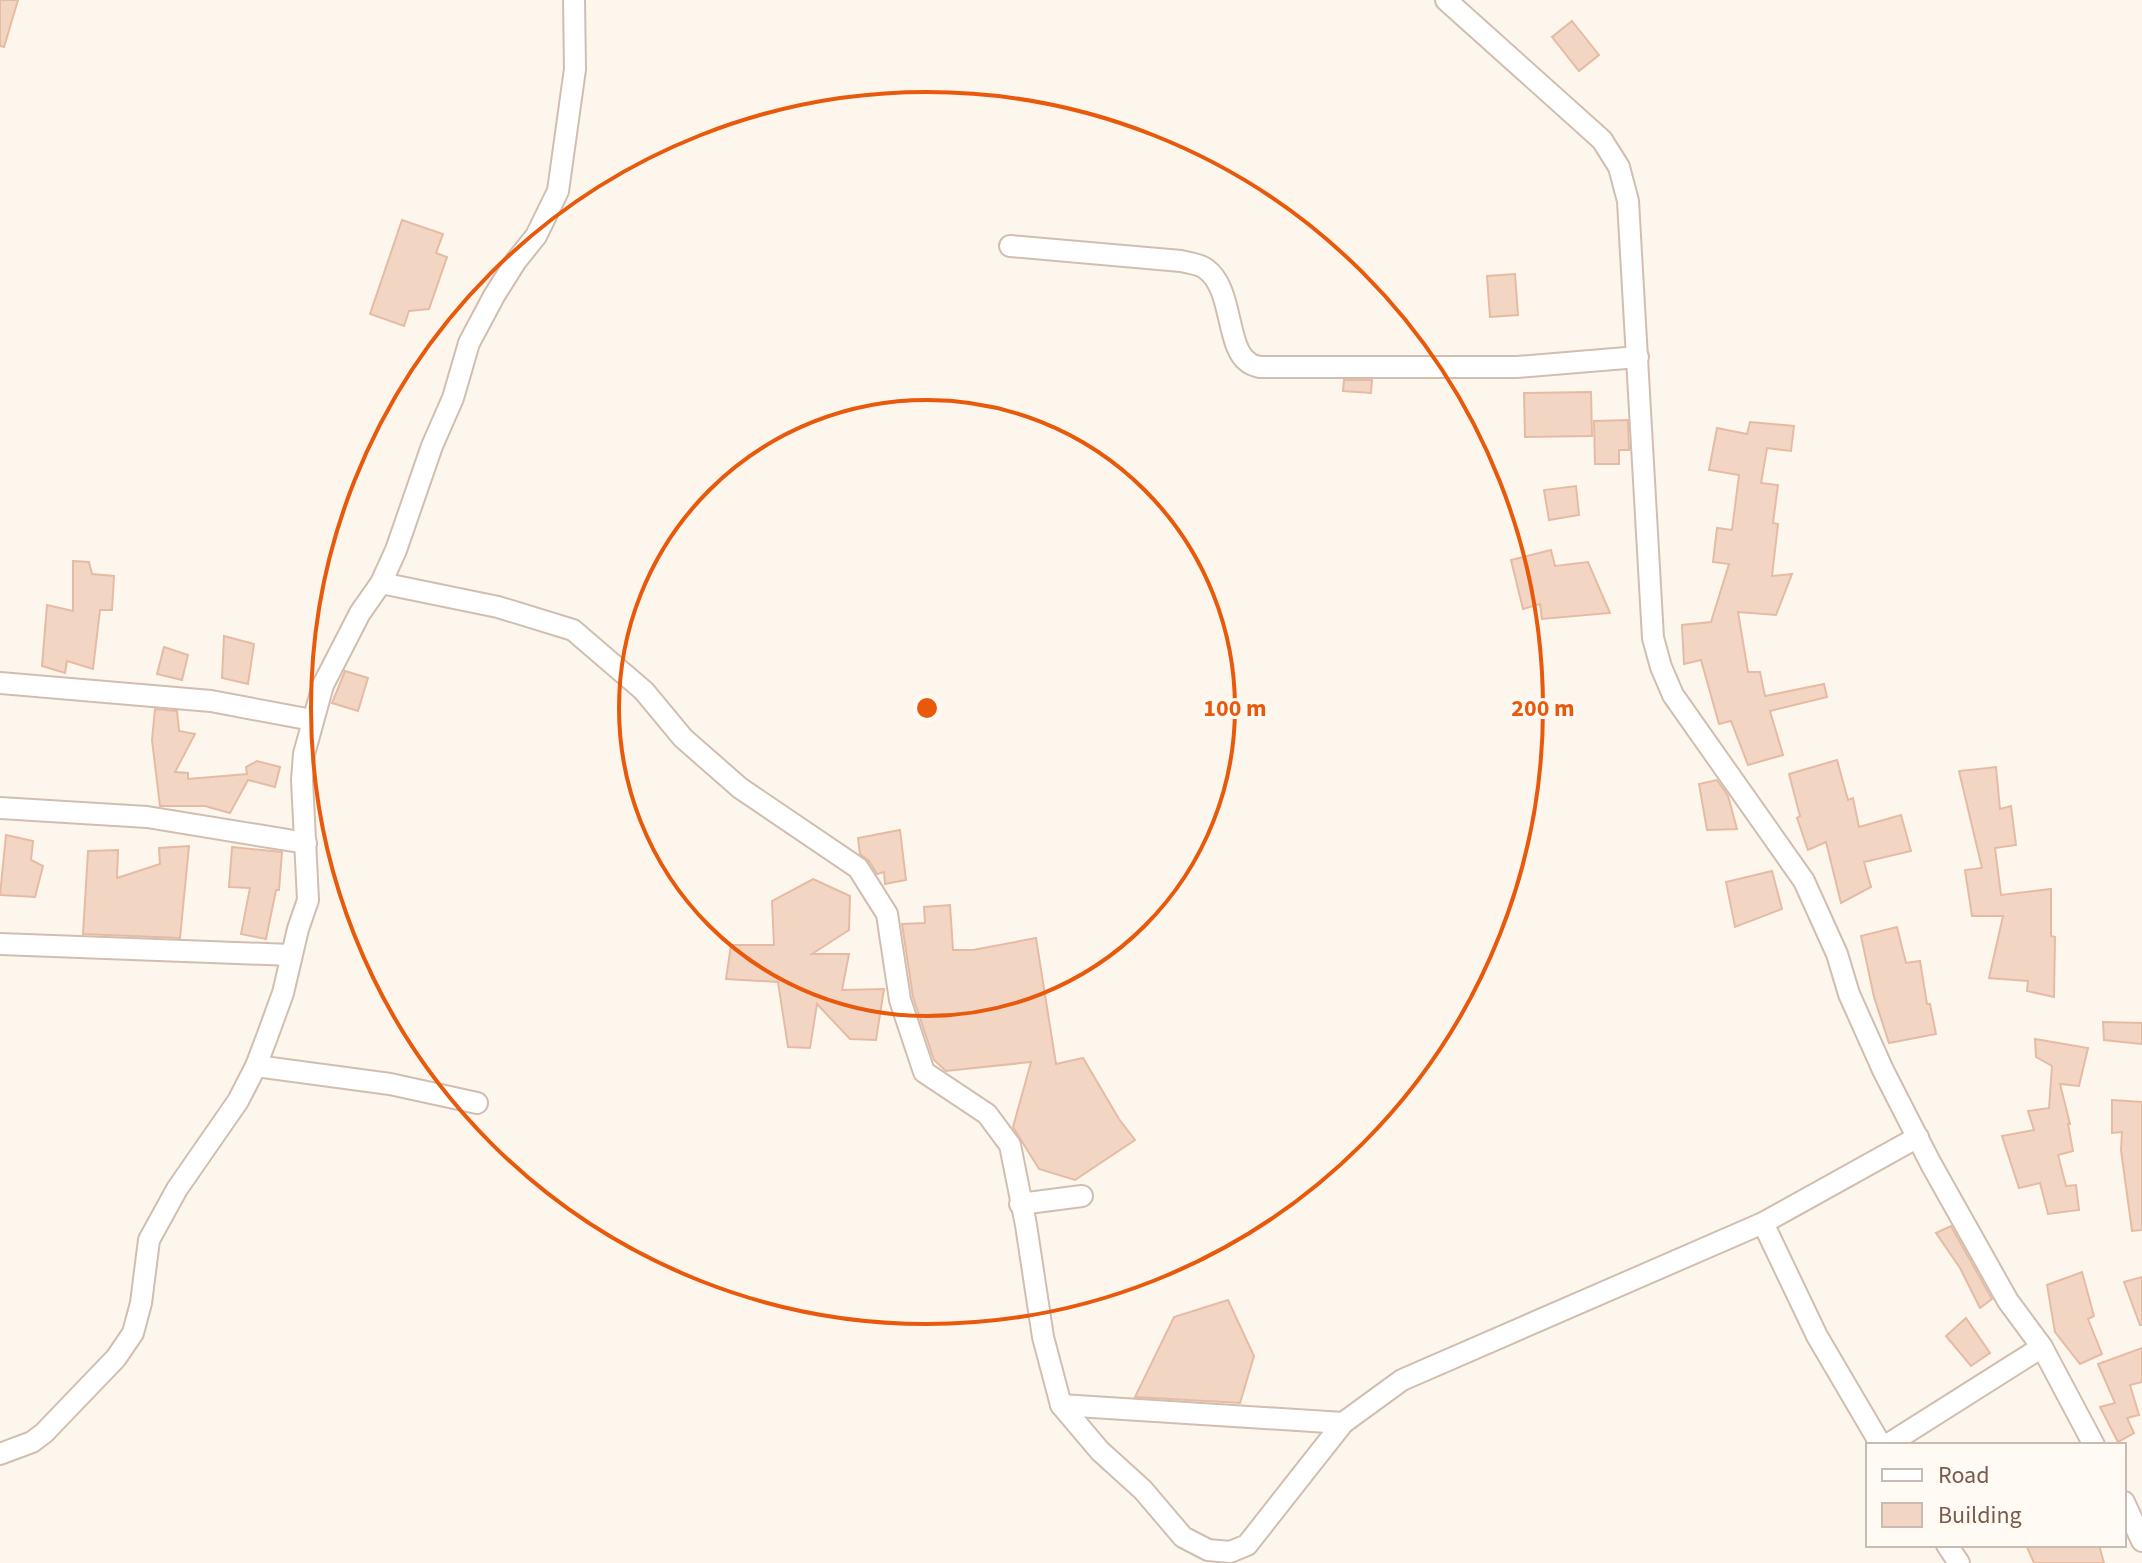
<svg xmlns="http://www.w3.org/2000/svg" width="2142" height="1563" font-family="'Source Sans 3',sans-serif">
<style>
.building{fill:#f3d5c3;stroke:#e6bba3;stroke-width:2}
.lines{fill:none;stroke-linecap:round;stroke-linejoin:round}
.minor-casing{stroke:#d1beb0;stroke-width:24}
.minor{stroke:#fff;stroke-width:20}
.ring{fill:none;stroke:#e8590c;stroke-width:4}
.centre{fill:#e8590c;stroke:#fffaf3;stroke-width:4}
.ring-label{font-size:24px;text-anchor:middle;font-weight:bold;fill:#e8590c;stroke:#fffaf3;stroke-width:6;stroke-linejoin:round;paint-order:stroke}
</style>
<rect width="100%" height="100%" fill="#fdf6ec"/>
<g class="building">
<path d="M 0,0 L 18,0 L 4,47 L 0,46 Z"/>
<path d="M 1572,21 L 1599,55 L 1579,71 L 1552,37 Z"/>
<path d="M 402,220 L 443,234 L 436,253 L 447,257 L 429,309 L 409,311 L 404,326 L 370,314 Z"/>
<path d="M 1515,274 L 1518,315 L 1490,317 L 1487,276 Z"/>
<path d="M 1344,380 L 1372,380 L 1371,393 L 1343,391 Z"/>
<path d="M 1591,392 L 1592,436 L 1525,437 L 1524,393 Z"/>
<path d="M 1628,420 L 1629,450 L 1619,450 L 1619,464 L 1595,464 L 1594,421 Z"/>
<path d="M 1750,422 L 1794,426 L 1791,451 L 1767,448 L 1761,483 L 1778,485 L 1773,523 L 1778,524 L 1772,576 L 1792,574 L 1776,615 L 1738,612 L 1748,672 L 1760,672 L 1765,696 L 1824,684 L 1827,697 L 1770,711 L 1783,755 L 1748,765 L 1731,721 L 1719,724 L 1701,660 L 1684,664 L 1682,625 L 1711,622 L 1729,564 L 1713,562 L 1717,528 L 1732,530 L 1739,475 L 1709,470 L 1717,428 L 1747,434 Z"/>
<path d="M 1576,486 L 1579,515 L 1549,520 L 1544,490 Z"/>
<path d="M 1551,550 L 1555,566 L 1588,562 L 1610,613 L 1542,619 L 1540,604 L 1523,609 L 1511,560 Z"/>
<path d="M 73,561 L 89,562 L 92,574 L 114,576 L 112,610 L 100,610 L 93,669 L 67,661 L 65,673 L 42,666 L 47,605 L 73,611 Z"/>
<path d="M 224,636 L 254,644 L 248,684 L 222,678 Z"/>
<path d="M 164,647 L 188,655 L 182,680 L 157,674 Z"/>
<path d="M 345,671 L 368,678 L 358,711 L 332,703 Z"/>
<path d="M 155,709 L 177,711 L 179,731 L 195,734 L 175,772 L 188,773 L 188,779 L 247,774 L 246,767 L 257,761 L 280,767 L 275,787 L 248,780 L 230,813 L 205,806 L 160,806 L 152,740 Z"/>
<path d="M 1837,760 L 1848,800 L 1853,798 L 1859,827 L 1901,815 L 1911,851 L 1864,862 L 1871,887 L 1841,903 L 1826,842 L 1808,850 L 1797,818 L 1800,816 L 1789,774 Z"/>
<path d="M 1996,767 L 2000,809 L 2011,806 L 2016,845 L 1995,848 L 2001,895 L 2051,889 L 2051,936 L 2055,937 L 2054,997 L 2027,991 L 2028,981 L 1989,978 L 2003,916 L 1972,916 L 1965,870 L 1982,868 L 1959,771 Z"/>
<path d="M 1717,780 L 1728,796 L 1737,829 L 1707,830 L 1699,784 Z"/>
<path d="M 900,830 L 906,880 L 885,884 L 884,872 L 877,874 L 869,861 L 860,854 L 858,838 Z"/>
<path d="M 6,835 L 33,841 L 31,860 L 43,866 L 35,897 L 0,895 Z"/>
<path d="M 189,846 L 180,938 L 83,934 L 88,851 L 118,850 L 117,878 L 160,864 L 159,848 Z"/>
<path d="M 232,847 L 282,852 L 279,890 L 276,890 L 266,939 L 241,934 L 250,888 L 229,887 Z"/>
<path d="M 1772,871 L 1782,909 L 1735,927 L 1726,882 Z"/>
<path d="M 813,879 L 850,896 L 849,930 L 812,954 L 849,954 L 842,990 L 884,989 L 876,1040 L 850,1039 L 817,1004 L 810,1048 L 788,1047 L 778,982 L 726,979 L 731,945 L 774,945 L 772,901 Z"/>
<path d="M 950,905 L 953,950 L 973,950 L 1036,938 L 1056,1064 L 1083,1058 L 1119,1119 L 1135,1140 L 1075,1180 L 1039,1169 L 1013,1127 L 1031,1062 L 946,1071 L 934,1060 L 913,997 L 902,924 L 925,923 L 924,907 Z"/>
<path d="M 1897,927 L 1906,963 L 1920,961 L 1927,1004 L 1930,1004 L 1936,1034 L 1889,1043 L 1874,997 L 1861,936 Z"/>
<path d="M 2103,1022 L 2142,1023 L 2142,1044 L 2104,1040 Z"/>
<path d="M 2035,1039 L 2088,1048 L 2079,1086 L 2060,1084 L 2070,1124 L 2068,1124 L 2073,1151 L 2058,1155 L 2066,1186 L 2076,1185 L 2079,1210 L 2048,1214 L 2040,1183 L 2019,1188 L 2002,1136 L 2034,1130 L 2028,1111 L 2049,1108 L 2052,1066 L 2036,1057 Z"/>
<path d="M 2112,1100 L 2142,1102 L 2142,1230 L 2132,1231 L 2121,1150 L 2122,1132 L 2112,1133 Z"/>
<path d="M 1951,1226 L 1992,1299 L 1980,1308 L 1960,1268 L 1936,1233 Z"/>
<path d="M 2082,1272 L 2094,1316 L 2088,1319 L 2102,1354 L 2080,1364 L 2055,1332 L 2047,1285 Z"/>
<path d="M 2142,1277 L 2142,1325 L 2140,1325 L 2124,1282 Z"/>
<path d="M 1228,1300 L 1254,1356 L 1240,1403 L 1135,1397 L 1174,1317 Z"/>
<path d="M 1966,1318 L 1990,1353 L 1971,1366 L 1946,1336 Z"/>
<path d="M 2142,1348 L 2142,1382 L 2130,1385 L 2139,1415 L 2127,1418 L 2134,1433 L 2118,1442 L 2100,1407 L 2115,1403 L 2098,1364 Z"/>
<path d="M 2026,1545 L 2099,1545 L 2104,1563 L 2034,1563 Z"/>
</g>
<g class="lines">
<g class="minor-casing">
<g id="minor">
<path d="M 1446,0 L 1602,140 L 1619,167 L 1628,201 L 1653,638 L 1661,667 L 1673,695 L 1804,881 L 1837,954 L 1849,994 L 1883,1070 L 1931,1164 L 2008,1301 L 2042,1347 L 2094,1445"/>
<path d="M 1010,246 L 1181,261 C 1188,263 1200,264 1206,269 C 1233,288 1226,347 1248,362 C 1251,365 1256,366 1260,367 L 1517,367 L 1638,357"/>
<path d="M 381,583 L 498,607 L 573,630 L 644,691 L 683,738 L 740,788 L 858,868 L 887,914 L 900,1000 L 924,1072 L 987,1114 L 1010,1145 L 1026,1225 L 1043,1337 L 1061,1405 L 1100,1451 L 1143,1490 L 1183,1537 L 1208,1550 L 1230,1552 L 1247,1545 L 1343,1423 L 1402,1380 L 1763,1223 L 1918,1137"/>
<path d="M 0,683 L 211,701 L 312,720"/>
<path d="M 0,808 L 147,817 L 306,843"/>
<path d="M 0,944 L 291,955"/>
<path d="M 256,1066 L 390,1084 L 477,1103"/>
<path d="M 1020,1204 L 1082,1196"/>
<path d="M 1763,1223 L 1817,1336 L 1881,1445"/>
<path d="M 1061,1405 L 1343,1423"/>
<path d="M 1887,1445 L 2042,1347"/>
<path d="M 0,1454 L 32,1442 L 44,1433 L 116,1358 L 133,1333 L 141,1303 L 149,1240 L 177,1189 L 238,1101 L 256,1066 L 267,1037 L 283,993 L 298,929 L 308,900 L 302,780 L 304,754 L 323,685 L 360,613 L 381,583 L 396,550 L 432,446 L 453,398 L 469,343 L 494,296 L 516,261 L 536,236 L 558,191 L 575,69 L 574,0"/>
<path d="M 2124,1502 L 2142,1541"/>
<path d="M 1947,1545 L 1959,1563"/>
</g>
</g>
<use href="#minor" class="minor"/>
</g>
<g class="ring">
<circle cx="927" cy="708" r="308"/>
<circle cx="927" cy="708" r="616"/>
</g>
<circle cx="927" cy="708" r="12" class="centre"/>
<g class="ring-label">
<text x="1235" y="716">100 m</text>
<text x="1543" y="716">200 m</text>
</g>
<rect x="1866" y="1443" width="260" height="104" fill="#fffaf3" stroke="#cabbb1" stroke-width="2"/>
<rect x="1882" y="1469" width="40" height="12" fill="#ffffff" stroke="#cabbb1" stroke-width="2"/>
<text x="1938" y="1483" font-size="24" fill="#7a5c4d">Road</text>
<rect x="1882" y="1503" width="40" height="24" fill="#f3d5c3" stroke="#cabbb1" stroke-width="2"/>
<text x="1938" y="1523" font-size="24" fill="#7a5c4d">Building</text>
</svg>
